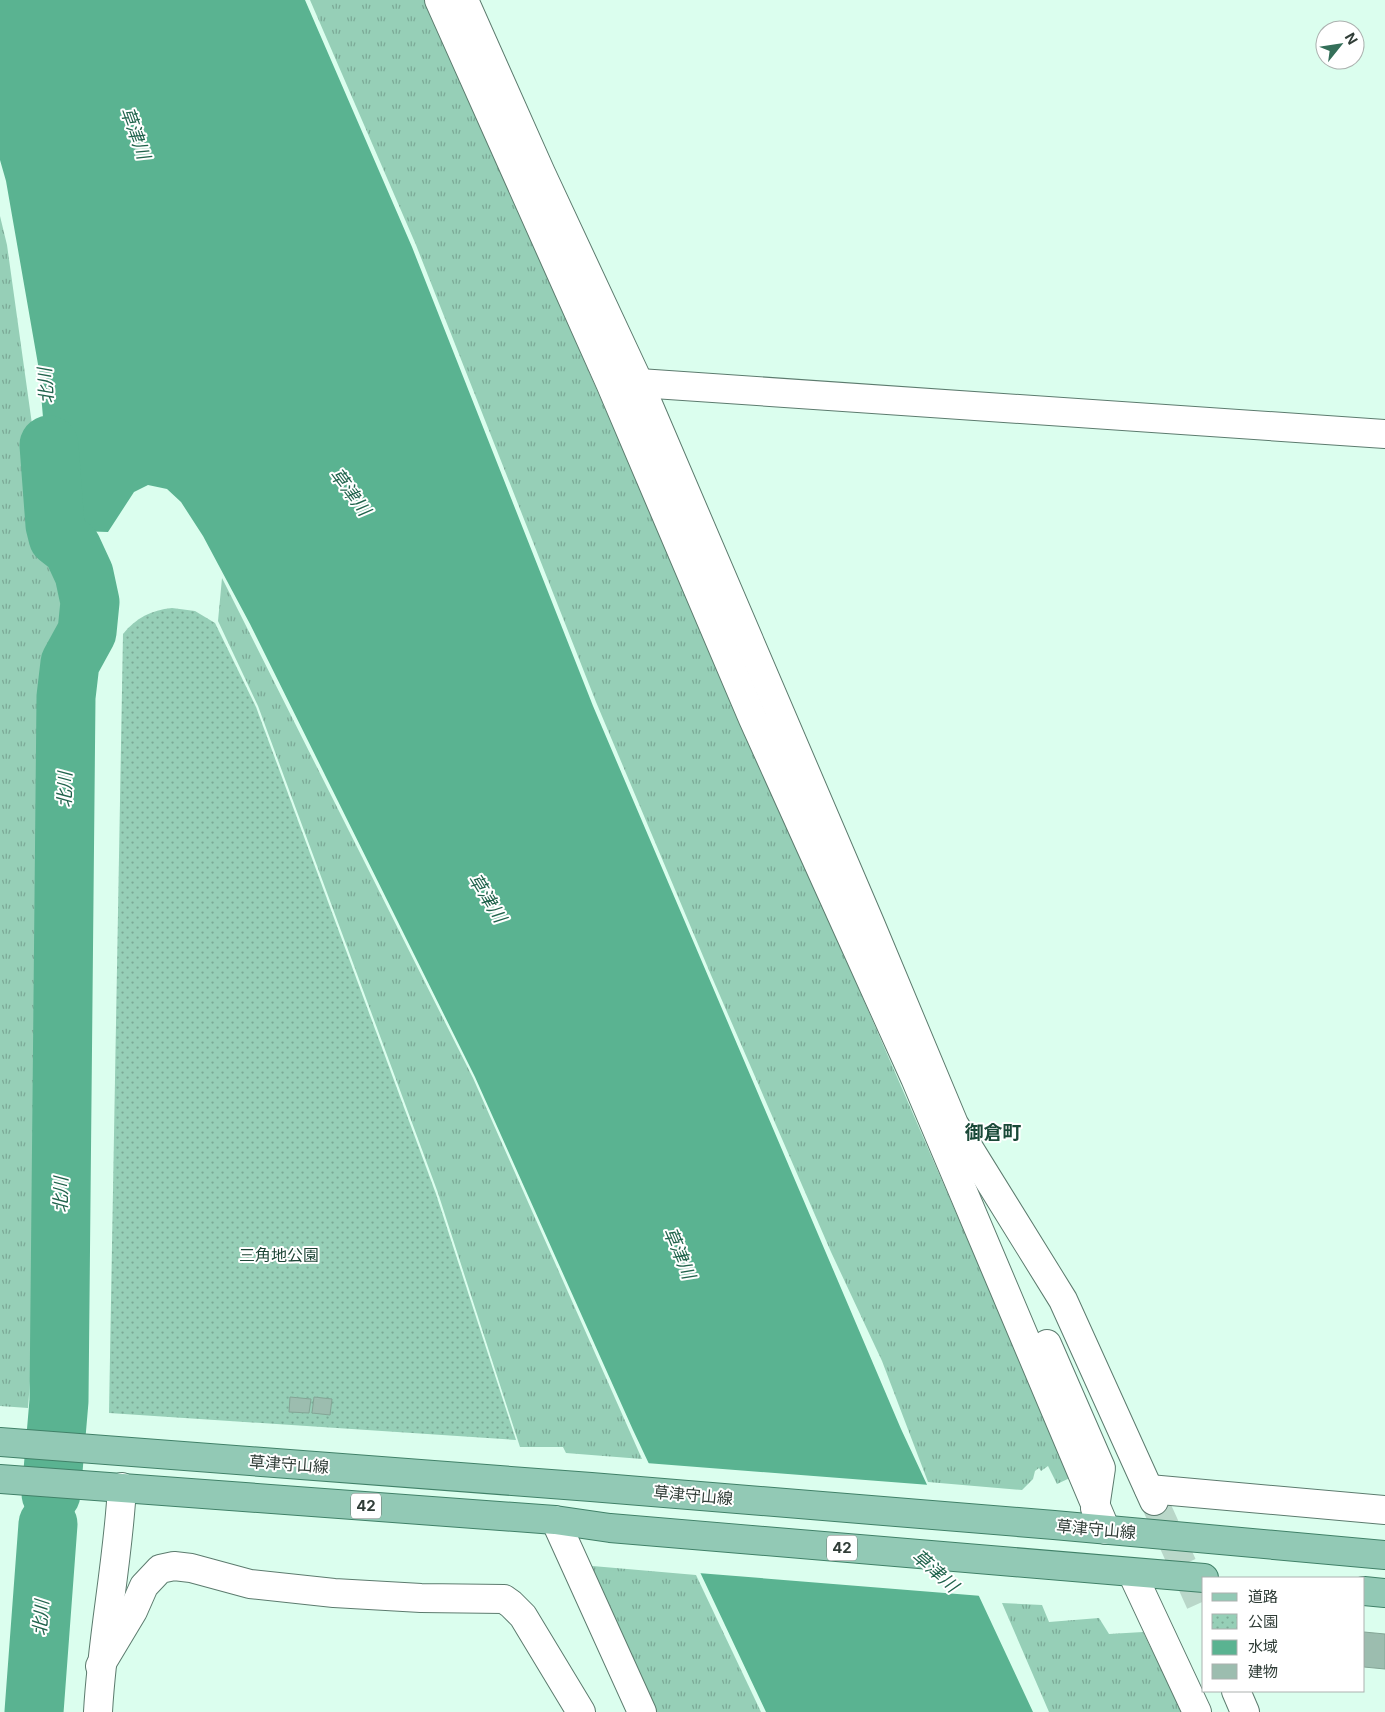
<svg xmlns="http://www.w3.org/2000/svg" width="1385" height="1712" font-family="Inter,'Noto Sans JP',sans-serif">
<style>
.grass{fill:url(#grass-tufts)}
.park{fill:url(#park-dots)}
.water{fill:#5ab391}
.pier{fill:#dbfeee}
.lines{fill:none;stroke-linecap:round;stroke-linejoin:round}
.river{stroke:#5ab391;stroke-width:59}
.building{fill:#9cbdaf;stroke:#84a596}
.minor-tunnel{stroke:#b9d7c9;stroke-width:28;stroke-dasharray:28 14;stroke-linecap:butt}
.minor-casing{stroke:#5c7b6e;stroke-width:30}
.major-casing{stroke:#408168;stroke-width:30}
.minor{stroke:#fff;stroke-width:28}
.major{stroke:#92c9b5;stroke-width:28}
.labels{text-anchor:middle;stroke-width:4;stroke-linejoin:round;paint-order:stroke}
.shield{fill:#fff;stroke:#6e7773;stroke-width:1}
.shield-label{font-size:15px;font-weight:bold;fill:#303d37}
.park-label{font-size:16px;fill:#1c4435;stroke:#fff}
.street-label{font-size:16px;fill:#303d37;stroke:#fff}
.water-label{font-size:18px;font-style:italic;fill:#20634c;stroke:#fff}
.quarter-label{font-size:19px;font-weight:bold;fill:#1a4938;stroke:#fff}
</style>
<defs>
<pattern id="grass-tufts" width="24" height="20" patternUnits="userSpaceOnUse" patternTransform="scale(1.25)"><rect width="24" height="20" fill="#96cfb7"/><path d="M3 7l-1-3M5 7V3M7 7l1-3M15 17l-1-3M17 17v-4M19 17l1-3" fill="none" stroke="#7ba996"/></pattern>
<pattern id="park-dots" width="8" height="8" patternUnits="userSpaceOnUse" patternTransform="scale(1.25)"><rect width="8" height="8" fill="#96cfb7"/><path d="M2 2h.1M6 6h.1" fill="none" stroke="#7ba996" stroke-width="1.8" stroke-linecap="round"/></pattern>
</defs>
<rect width="100%" height="100%" fill="#dbfeee"/>
<g class="grass">
<path d="M 310,0 L 425,0 C 557,299 689,598 819,898 C 904,1091 986,1285 1072,1477 L 1057,1484 L 1048,1466 L 1041,1471 L 1039,1468 L 1035,1471 L 1033,1479 L 1022,1490 L 928,1482 L 882,1361 L 831,1252 L 711,975 L 596,702 L 416,245 Z"/>
<path d="M 0,216 L 7,245 L 37,460 L 41,538 L 60,556 L 76,580 L 78,611 L 54,668 L 54,782 L 49,817 L 49,909 L 41,1101 L 37,1287 L 28,1408 L 0,1406 Z"/>
<path d="M 222,578 L 473,1078 L 642,1459 L 566,1453 L 563,1447 L 520,1447 L 438,1193 L 258,706 L 218,621 Z"/>
<path d="M 581,1565 L 696,1575 L 761,1712 L 648,1712 Z"/>
<path d="M 1002,1603 L 1042,1605 L 1049,1622 L 1099,1618 L 1109,1634 L 1143,1632 L 1182,1712 L 1049,1712 Z"/>
</g>
<path class="park" d="M 172,608 L 195,611 L 215,623 L 256,707 L 436,1194 L 516,1440 L 109,1413 L 123,634 C 136,618 151,610 172,608 Z"/>
<path class="water" d="M 0,0 L 305,0 L 412,247 L 593,706 L 901,1429 L 1033,1712 L 766,1712 L 633,1430 L 475,1077 L 250,624 L 203,536 L 181,502 L 167,489 L 148,485 L 134,492 L 108,532 L 79,531 L 48,524 L 46,453 L 39,370 L 6,181 L 0,160 Z"/>
<path class="pier" d="M 646,1463 L 930,1485 L 982,1596 L 698,1573 Z"/>
<g class="lines">
<g class="river">
<path d="M 49,445 L 55,525 L 58,537 L 72,548 L 84,574 L 90,602 L 87,632 L 70,663 L 66,697 L 59,1401 L 51,1494"/>
<path d="M 34,1712 L 48,1524"/>
</g>
</g>
<g class="building">
<path d="M 290,1397 L 311,1399 L 309,1413 L 289,1412 Z"/>
<path d="M 314,1397 L 332,1399 L 330,1415 L 312,1413 Z"/>
<path d="M 1364,1632 L 1385,1634 L 1385,1669 L 1364,1667 Z"/>
</g>
<g class="lines">
<path class="minor-tunnel" d="M 1154,1501 L 1204,1612"/>
<g class="minor-casing">
<g id="minor">
<path d="M 439,0 L 610,383 L 753,719 L 915,1078 L 1106,1530"/>
<path d="M 464,0 L 541,173 L 639,383 L 870,923 L 954,1124 L 1063,1300 L 1154,1501"/>
<path d="M 639,383 L 1385,434"/>
<path d="M 1047,1344 L 1101,1468 L 1095,1508"/>
<path d="M 1149,1489 L 1385,1510"/>
<path d="M 555,1520 L 642,1712"/>
<path d="M 1132,1573 L 1197,1712"/>
<path d="M 100,1666 L 133,1611 L 144,1586 L 160,1569 L 174,1566 L 191,1568 L 250,1584 L 334,1593 L 421,1598 L 504,1599 L 511,1604 L 523,1616 L 581,1712"/>
<path d="M 1236,1691 L 1245,1712"/>
<path d="M 98,1712 C 102,1637 118,1563 122,1487"/>
</g>
</g>
<g class="major-casing">
<g id="major">
<path d="M 0,1442 L 591,1487 L 1054,1525 L 1385,1555"/>
<path d="M 0,1479 L 555,1520 L 610,1528 L 1204,1578"/>
<path d="M 1364,1591 L 1385,1593"/>
</g>
</g>
<use href="#minor" class="minor"/>
<use href="#major" class="major"/>
</g>
<g class="labels">
<g class="shield">
<rect x="351" y="1493.5" width="30" height="25" rx="4"/>
<rect x="827" y="1535.5" width="30" height="25" rx="4"/>
</g>
<g class="shield-label">
<text x="366" y="1511">42</text>
<text x="842" y="1553">42</text>
</g>
<g class="park-label">
<text x="279" y="1261">三角地公園</text>
</g>
<g class="street-label">
<text transform="translate(289 1464) rotate(4)" y="6">草津守山線</text>
<text transform="translate(693 1495) rotate(5)" y="6">草津守山線</text>
<text transform="translate(1096 1529) rotate(5)" y="6">草津守山線</text>
</g>
<g class="water-label">
<text transform="translate(135 133) rotate(70)" y="6">草津川</text>
<text transform="translate(46 386) rotate(-94)" y="6">北川</text>
<text transform="translate(350 492) rotate(53)" y="6">草津川</text>
<text transform="translate(65 790) rotate(-89)" y="6">北川</text>
<text transform="translate(487 898) rotate(58)" y="6">草津川</text>
<text transform="translate(61 1195) rotate(-89)" y="6">北川</text>
<text transform="translate(679 1253) rotate(67)" y="6">草津川</text>
<text transform="translate(935 1571) rotate(41)" y="6">草津川</text>
<text transform="translate(41 1618) rotate(-86)" y="6">北川</text>
</g>
<g class="quarter-label">
<text x="993" y="1139">御倉町</text>
</g>
</g>
<rect x="1202" y="1577" width="162" height="115" fill="#ffffff" stroke="#acb1af"/>
<rect x="1212" y="1593" width="25" height="8" fill="#92c9b5" stroke="#acb1af"/>
<text x="1248" y="1602" font-size="15" fill="#303d37">道路</text>
<rect x="1212" y="1614" width="25" height="15" fill="url(#park-dots)" stroke="#acb1af"/>
<text x="1248" y="1627" font-size="15" fill="#303d37">公園</text>
<rect x="1212" y="1640" width="25" height="15" fill="#5ab391" stroke="#acb1af"/>
<text x="1248" y="1652" font-size="15" fill="#303d37">水域</text>
<rect x="1212" y="1664" width="25" height="15" fill="#9cbdaf" stroke="#acb1af"/>
<text x="1248" y="1677" font-size="15" fill="#303d37">建物</text>
<g transform="translate(1340 45) rotate(60)"><circle r="24" fill="#ffffff" stroke="#acb1af"/>
<path d="M0-4L9 19L0 12L-9 19Z" fill="#346f59"/>
<text y="-8" font-size="14" font-weight="bold" text-anchor="middle" fill="#303d37">N</text>
</g>
</svg>
